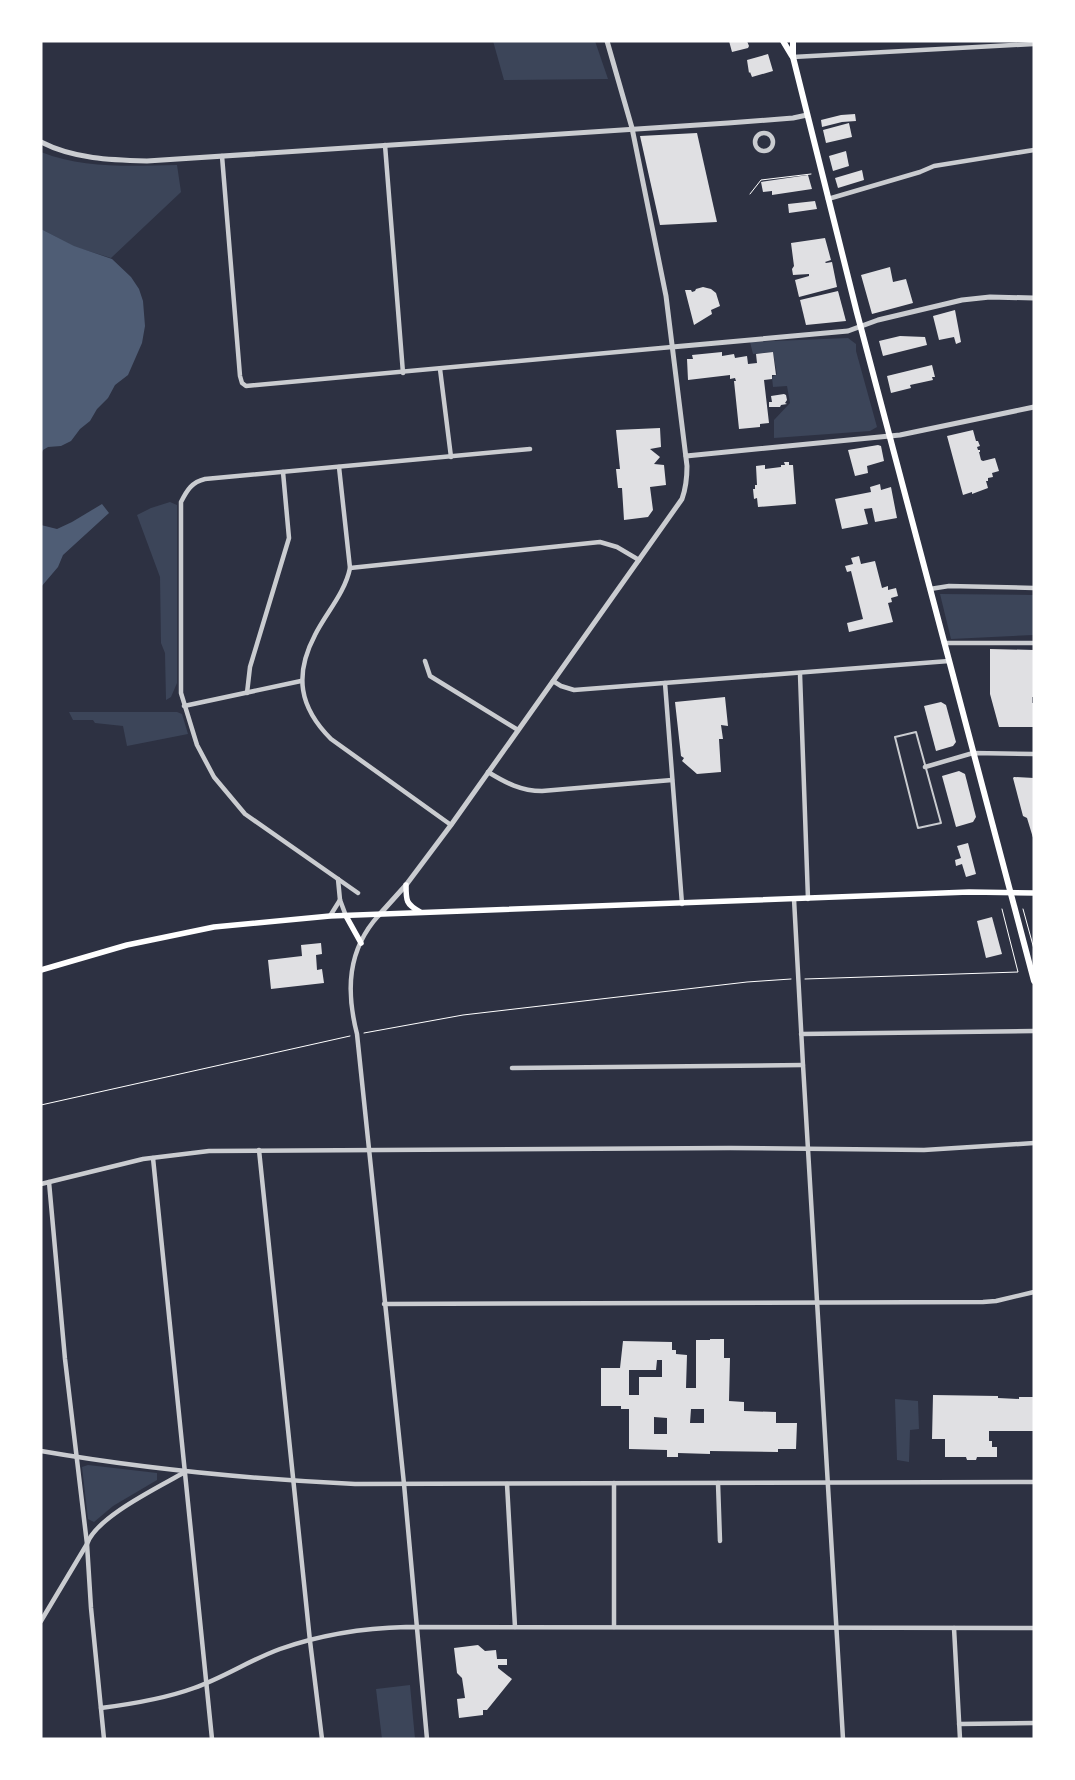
<svg xmlns="http://www.w3.org/2000/svg" width="1075" height="1780" font-family="'IBM Plex Serif',serif">
<style>
.green{fill:#3c4559}
.water{fill:#4f5d75}
.building{fill:#e0e0e3;fill-rule:evenodd}
.lines{fill:none;stroke-linecap:round;stroke-linejoin:round}
.path{stroke:#fff;stroke-width:1}
.service{stroke:#caccd0;stroke-width:2}
.minor{stroke:#caccd0;stroke-width:4.5}
.tertiary{stroke:#caccd0;stroke-width:5}
.secondary{stroke:#fff;stroke-width:5.5}
.primary{stroke:#fff;stroke-width:6}
</style>
<rect width="100%" height="100%" fill="#2d3142"/>
<g class="green">
<path d="M 493,41 L 595,41 L 608,79 L 504,80 Z"/>
<path d="M 41,152 C 84,169 132,166 177,165 L 181,192 L 111,258 L 75,247 L 41,229 Z"/>
<path d="M 848,338 L 856,344 L 856,351 L 877,427 L 870,431 L 774,438 L 774,420 L 790,403 L 787,386 L 773,387 L 772,377 L 777,374 L 773,352 L 753,354 L 750,342 Z"/>
<path d="M 170,502 L 177,505 L 177,683 L 171,697 L 166,700 L 165,653 L 161,643 L 160,577 L 137,515 L 151,508 Z"/>
<path d="M 940,594 L 1034,595 L 1034,635 L 951,639 Z"/>
<path d="M 69,712 L 177,712 L 182,714 L 188,734 L 127,746 L 123,726 L 95,723 L 93,720 L 73,720 Z"/>
<path d="M 895,1399 L 918,1401 L 919,1429 L 910,1430 L 909,1462 L 897,1460 Z"/>
<path d="M 88,1465 L 157,1473 L 157,1480 L 113,1506 L 94,1522 L 88,1519 L 82,1467 Z"/>
<path d="M 410,1685 L 415,1739 L 382,1739 L 376,1689 Z"/>
</g>
<g class="water">
<path d="M 41,229 L 74,246 L 112,259 L 131,277 L 139,289 L 143,301 L 145,326 L 142,343 L 128,375 L 115,385 L 108,398 L 97,409 L 90,421 L 80,429 L 71,441 L 61,446 L 48,447 L 43,450 L 41,454 Z"/>
<path d="M 102,504 L 109,513 L 63,555 L 58,567 L 41,587 L 41,525 L 57,529 L 72,522 Z"/>
</g>
<g class="building">
<path d="M 729,41 L 747,41 L 749,46 L 748,48 L 732,52 Z"/>
<path d="M 768,54 L 773,71 L 752,77 L 750,72 L 749,73 L 747,60 Z"/>
<path d="M 855,114 L 856,121 L 842,122 L 822,127 L 821,120 L 841,115 Z"/>
<path d="M 849,123 L 852,137 L 826,143 L 823,130 Z"/>
<path d="M 697,133 L 717,222 L 660,225 L 640,136 Z"/>
<path d="M 846,151 L 849,166 L 833,171 L 829,156 Z"/>
<path d="M 862,170 L 864,180 L 838,188 L 835,178 Z"/>
<path d="M 808,175 L 812,189 L 772,195 L 772,191 L 763,192 L 761,182 Z"/>
<path d="M 815,201 L 817,209 L 789,213 L 788,204 Z"/>
<path d="M 825,238 L 831,260 L 825,262 L 826,263 L 832,262 L 837,287 L 799,297 L 795,280 L 809,276 L 809,274 L 793,275 L 792,269 L 794,266 L 791,243 Z"/>
<path d="M 890,267 L 893,282 L 906,279 L 913,303 L 872,314 L 861,275 Z"/>
<path d="M 703,287 L 711,289 L 716,293 L 720,306 L 711,310 L 712,314 L 694,325 L 685,290 L 691,290 L 692,292 L 695,291 L 696,289 Z"/>
<path d="M 838,291 L 846,321 L 806,325 L 800,300 Z"/>
<path d="M 955,310 L 961,342 L 956,344 L 954,337 L 939,340 L 933,316 Z"/>
<path d="M 900,336 L 925,337 L 927,345 L 883,356 L 879,341 Z"/>
<path d="M 722,352 L 722,356 L 734,354 L 735,358 L 747,356 L 748,364 L 757,363 L 756,354 L 773,352 L 776,375 L 772,375 L 772,379 L 764,380 L 769,423 L 760,424 L 760,427 L 739,429 L 734,381 L 736,381 L 735,378 L 730,379 L 730,375 L 688,380 L 687,359 L 693,359 L 692,355 Z"/>
<path d="M 932,365 L 935,377 L 932,377 L 933,380 L 910,385 L 911,388 L 891,393 L 887,376 Z"/>
<path d="M 784,394 L 786,395 L 787,400 L 785,403 L 787,404 L 781,405 L 780,407 L 769,407 L 769,402 L 772,402 L 771,396 Z"/>
<path d="M 660,428 L 661,447 L 650,449 L 660,457 L 654,464 L 664,465 L 666,485 L 650,487 L 653,510 L 648,517 L 624,520 L 622,488 L 618,488 L 616,469 L 620,469 L 616,430 Z"/>
<path d="M 973,430 L 976,441 L 978,441 L 980,446 L 977,447 L 978,450 L 980,450 L 980,452 L 979,452 L 981,460 L 983,461 L 995,458 L 999,471 L 992,473 L 993,477 L 988,478 L 988,481 L 986,481 L 988,488 L 972,494 L 972,492 L 963,495 L 947,436 Z"/>
<path d="M 878,445 L 881,446 L 884,461 L 867,466 L 868,473 L 855,476 L 848,450 Z"/>
<path d="M 784,462 L 789,462 L 789,465 L 793,465 L 796,504 L 758,507 L 757,498 L 754,499 L 753,489 L 755,489 L 755,485 L 757,485 L 756,466 L 765,465 L 765,469 L 781,467 L 781,465 L 785,465 Z"/>
<path d="M 880,484 L 881,490 L 891,487 L 897,518 L 875,522 L 872,508 L 864,509 L 868,524 L 842,529 L 835,499 L 871,492 L 870,487 Z"/>
<path d="M 859,556 L 861,564 L 875,561 L 882,588 L 888,586 L 888,590 L 896,588 L 898,596 L 891,598 L 892,602 L 888,603 L 893,622 L 849,632 L 847,623 L 863,619 L 851,571 L 847,572 L 845,566 L 853,564 L 851,558 Z"/>
<path d="M 990,649 L 1034,650 L 1034,697 L 1032,697 L 1032,703 L 1034,703 L 1034,727 L 999,727 L 990,694 Z"/>
<path d="M 725,697 L 728,726 L 721,725 L 723,739 L 719,739 L 721,772 L 697,774 L 682,761 L 684,758 L 681,756 L 675,702 Z"/>
<path d="M 941,702 L 946,705 L 956,742 L 953,746 L 936,751 L 924,706 Z"/>
<path d="M 959,771 L 965,774 L 976,817 L 973,822 L 956,827 L 942,776 Z"/>
<path d="M 1014,777 L 1034,778 L 1034,841 L 1027,818 L 1023,816 L 1013,778 Z"/>
<path d="M 968,843 L 976,874 L 966,877 L 962,864 L 956,866 L 955,860 L 961,858 L 957,846 Z"/>
<path d="M 992,917 L 1002,954 L 986,958 L 977,921 Z"/>
<path d="M 321,943 L 322,954 L 316,955 L 317,970 L 322,969 L 324,983 L 271,989 L 268,960 L 302,956 L 301,945 Z"/>
<path d="M 710,1339 L 724,1339 L 724,1358 L 730,1358 L 729,1401 L 744,1402 L 744,1411 L 776,1412 L 776,1423 L 797,1423 L 796,1449 L 778,1449 L 778,1452 L 710,1451 L 710,1454 L 678,1453 L 678,1457 L 667,1457 L 667,1450 L 629,1449 L 629,1409 L 621,1409 L 621,1406 L 601,1406 L 601,1368 L 620,1368 L 623,1341 L 672,1342 L 672,1350 L 676,1350 L 676,1354 L 687,1355 L 686,1388 L 696,1388 L 696,1340 L 710,1340 ZM 657,1360 L 662,1360 L 662,1377 L 639,1377 L 639,1395 L 629,1395 L 629,1370 L 656,1370 ZM 691,1409 L 704,1409 L 704,1423 L 690,1423 ZM 654,1417 L 667,1418 L 667,1434 L 654,1434 Z"/>
<path d="M 933,1395 L 998,1396 L 998,1398 L 1019,1399 L 1019,1397 L 1034,1397 L 1034,1431 L 989,1431 L 989,1441 L 992,1441 L 992,1447 L 997,1447 L 997,1457 L 977,1457 L 976,1460 L 967,1460 L 966,1457 L 945,1457 L 945,1439 L 932,1439 Z"/>
<path d="M 478,1645 L 485,1651 L 496,1650 L 497,1659 L 507,1659 L 507,1665 L 498,1665 L 498,1668 L 512,1679 L 487,1710 L 483,1710 L 483,1715 L 459,1718 L 457,1699 L 465,1698 L 462,1678 L 457,1673 L 454,1648 Z"/>
</g>
<g class="lines">
<g class="path">
<path d="M 750,194 L 761,180 L 811,174"/>
<path d="M 1023,909 L 1034,949"/>
<path d="M 805,979 L 1018,972 L 1002,909"/>
<path d="M 364,1033 L 463,1015 L 747,982 L 791,979"/>
<path d="M 41,1105 L 350,1036"/>
</g>
<path class="service" d="M 916,732 L 941,823 L 918,828 L 895,737 Z"/>
<g class="minor">
<path d="M 793,57 L 1034,44"/>
<circle cx="764" cy="142" r="9"/>
<path d="M 385,145 L 403,373"/>
<path d="M 222,156 L 240,376 L 242,383 L 246,386 L 672,347"/>
<path d="M 828,199 L 920,172 L 934,166 L 1034,150"/>
<path d="M 440,369 L 451,457"/>
<path d="M 339,467 L 350,568 C 345,593 326,613 315,635 C 294,675 299,707 331,739 L 451,825"/>
<path d="M 350,568 L 600,542 L 617,547 L 639,560"/>
<path d="M 930,589 L 949,586 L 1034,588"/>
<path d="M 944,643 L 1034,643"/>
<path d="M 425,661 L 430,676 L 518,730"/>
<path d="M 800,674 L 808,899"/>
<path d="M 553,681 L 561,686 L 574,690 L 949,661"/>
<path d="M 665,683 L 682,904"/>
<path d="M 247,693 L 250,667 L 289,538 L 283,472"/>
<path d="M 184,706 L 301,681"/>
<path d="M 925,767 L 973,753 L 1034,754"/>
<path d="M 488,772 C 506,783 521,791 542,791 L 672,780"/>
<path d="M 338,879 L 340,900 L 346,916"/>
<path d="M 358,893 L 245,814 L 214,777 L 197,745 L 181,693 L 181,502 C 187,490 192,482 205,479 L 530,449"/>
<path d="M 794,899 L 803,1065 L 843,1739"/>
<path d="M 379,915 C 347,950 346,991 357,1034 L 404,1484 L 427,1739"/>
<path d="M 330,916 L 340,900"/>
<path d="M 801,1034 L 1034,1031"/>
<path d="M 512,1068 L 803,1065"/>
<path d="M 259,1150 L 310,1641 L 322,1739"/>
<path d="M 153,1158 L 212,1739"/>
<path d="M 49,1182 L 65,1359 L 87,1544 L 91,1608 L 104,1739"/>
<path d="M 41,1184 L 143,1159 L 209,1151 L 730,1148 L 924,1150 L 1034,1143"/>
<path d="M 384,1304 L 983,1302 L 996,1301 L 1034,1292"/>
<path d="M 41,1451 C 145,1469 250,1479 355,1484 L 1034,1482"/>
<path d="M 718,1483 L 720,1541"/>
<path d="M 507,1484 L 515,1627"/>
<path d="M 41,1621 L 87,1544 C 96,1517 159,1487 185,1472"/>
<path d="M 614,1627 L 614,1483"/>
<path d="M 954,1628 L 960,1739"/>
<path d="M 101,1708 C 132,1704 164,1699 194,1688 C 223,1678 250,1660 280,1649 C 320,1635 364,1628 406,1627 L 1034,1628"/>
<path d="M 959,1724 L 1034,1723"/>
</g>
<g class="tertiary">
<path d="M 41,142 C 74,159 111,160 147,161 L 728,123 L 793,118 L 807,115"/>
<path d="M 672,347 L 848,331 L 878,320 L 962,300 L 990,297 L 1034,298"/>
<path d="M 686,456 L 900,435 L 1034,407"/>
<path d="M 379,915 L 406,885 L 451,825 L 682,499 C 686,488 687,478 687,466 L 666,296 L 632,128 L 607,41"/>
</g>
<g class="secondary">
<path d="M 406,885 C 406,901 406,904 420,912"/>
<path d="M 346,916 L 361,943"/>
<path d="M 41,970 L 127,945 L 214,927 L 330,916 L 969,892 L 1034,893"/>
</g>
<g class="primary">
<path d="M 783,41 L 792,56"/>
<path d="M 793,41 L 793,57 L 857,313 L 1034,981"/>
</g>
</g>
<rect width="1075" height="1780" fill="none" stroke="#ffffff" stroke-width="85"/>
</svg>
